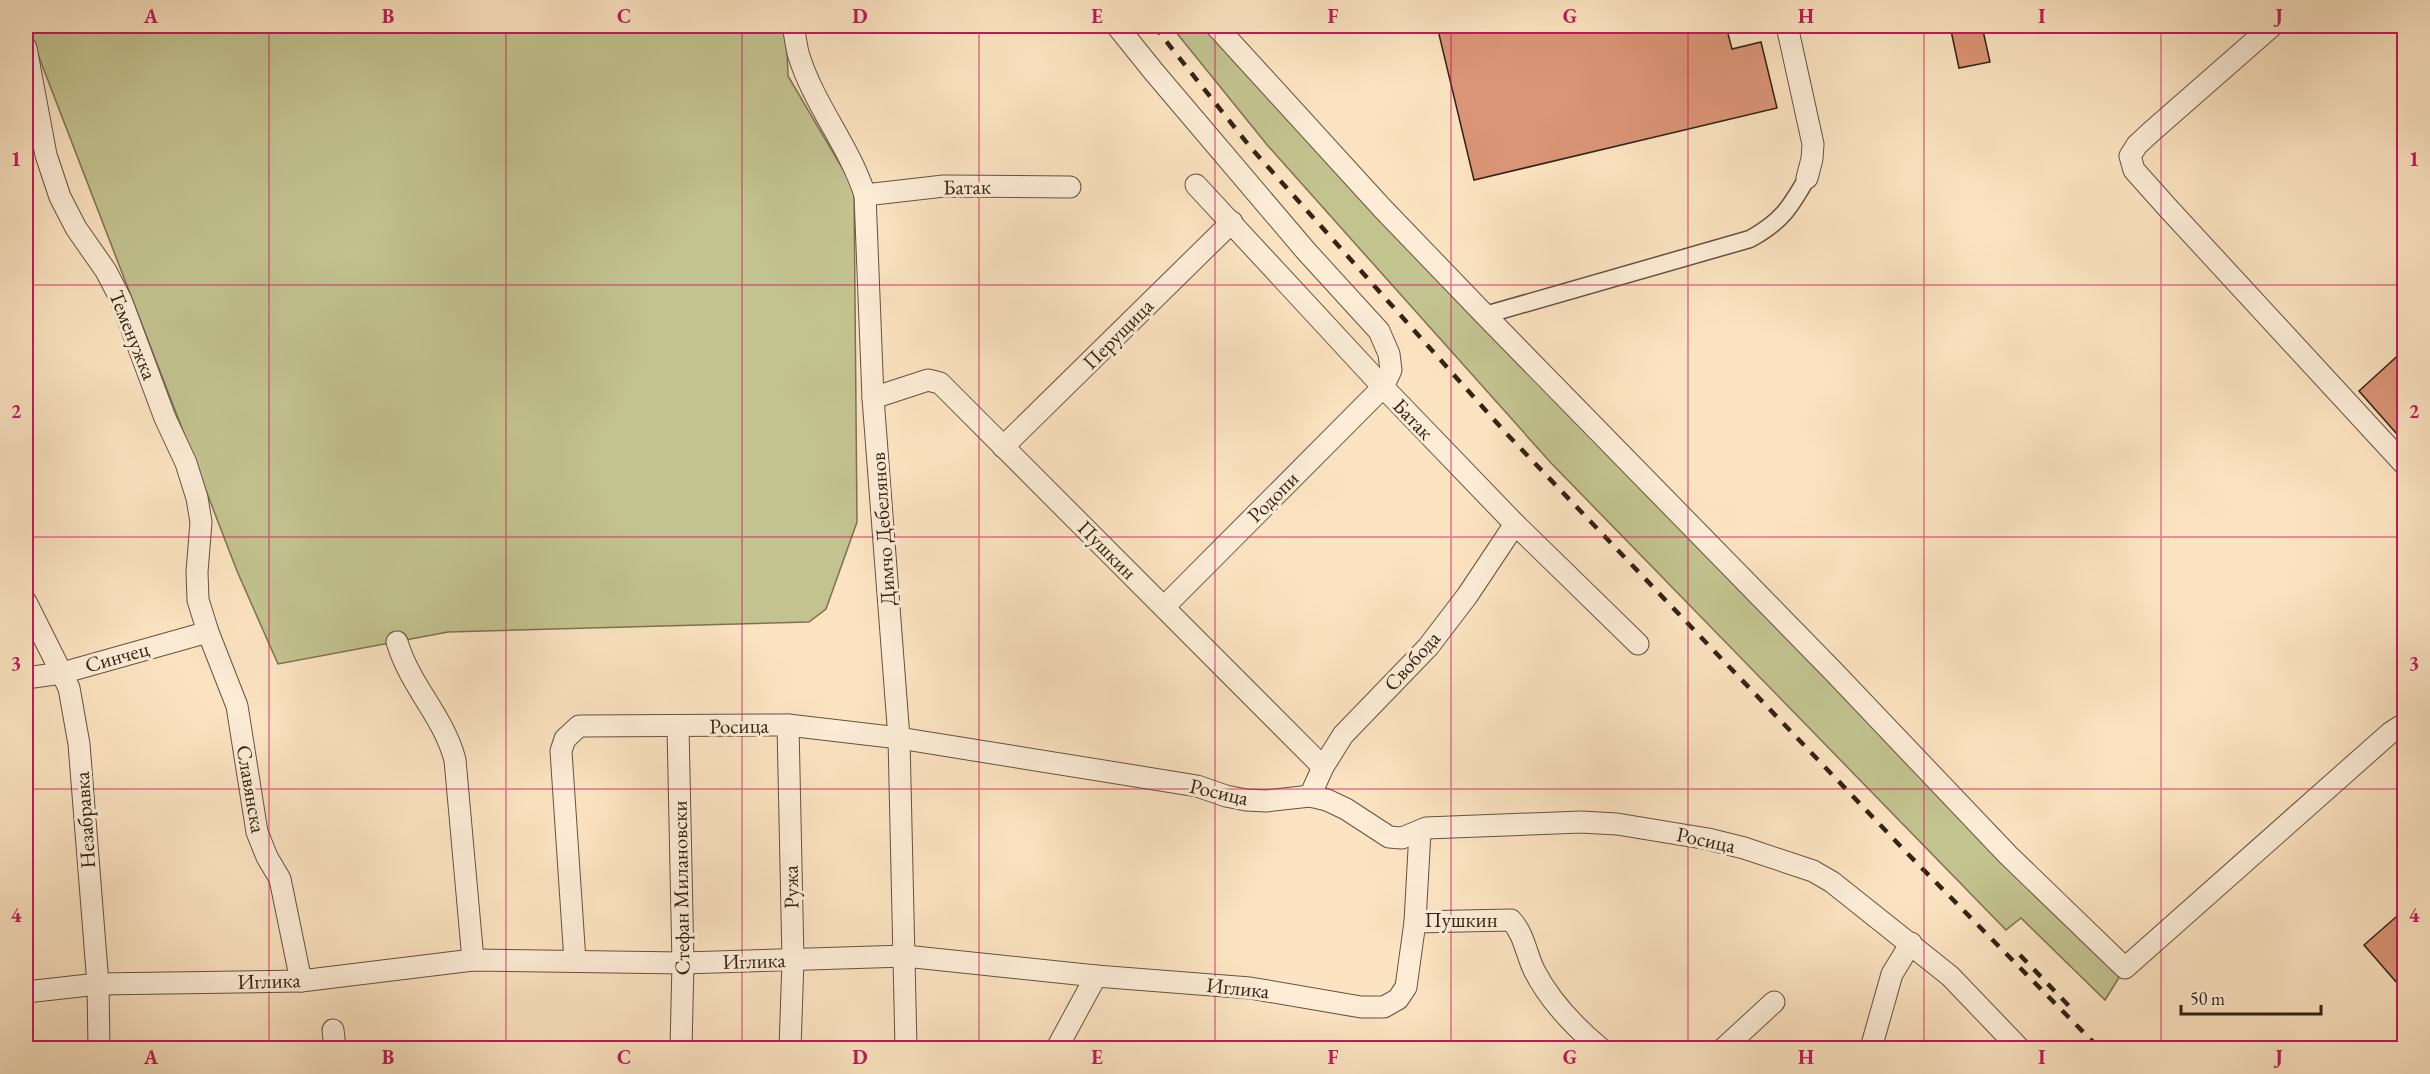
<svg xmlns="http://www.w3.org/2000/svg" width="2430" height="1074" font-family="'EB Garamond',serif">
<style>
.green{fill:#c3c390;stroke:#7b7252;stroke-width:1.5}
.building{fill:#db9577;stroke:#332215;stroke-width:1.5}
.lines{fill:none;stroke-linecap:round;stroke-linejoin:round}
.pedestrian-casing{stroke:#655240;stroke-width:19}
.minor-casing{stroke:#655240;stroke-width:23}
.pedestrian{stroke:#fdedd7;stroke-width:16}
.minor{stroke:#fdedd7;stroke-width:21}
.rail{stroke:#332215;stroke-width:4.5;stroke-dasharray:10 10;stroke-linecap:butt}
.grid{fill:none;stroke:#c2185b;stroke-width:1.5;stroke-opacity:0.55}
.labels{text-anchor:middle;stroke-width:6;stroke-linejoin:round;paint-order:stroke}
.street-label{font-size:21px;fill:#332215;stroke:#fdedd7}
.neatline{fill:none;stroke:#c2185b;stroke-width:2}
.grid-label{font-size:20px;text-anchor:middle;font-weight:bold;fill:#c2185b}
</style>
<rect width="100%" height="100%" fill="#fce4c2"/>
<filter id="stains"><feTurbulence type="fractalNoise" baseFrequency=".00333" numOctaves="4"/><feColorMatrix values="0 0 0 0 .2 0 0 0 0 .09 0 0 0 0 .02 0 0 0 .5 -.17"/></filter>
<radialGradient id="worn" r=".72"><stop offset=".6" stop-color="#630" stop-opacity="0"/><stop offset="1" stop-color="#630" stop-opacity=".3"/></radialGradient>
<g class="green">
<path d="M 27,26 L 786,26 L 788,76 L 854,188 L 857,522 L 826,609 L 809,622 L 448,632 L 278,664 L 237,571 Z"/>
<path d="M 1171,26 L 1216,26 L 2125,968 L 2105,1000 L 2021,918 L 2006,930 L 1551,463 L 1268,146 Z"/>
</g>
<g class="building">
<path d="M 1437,26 L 1726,26 L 1732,49 L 1761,42 L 1777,108 L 1474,180 Z"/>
<path d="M 1950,26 L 1982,26 L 1990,62 L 1959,68 Z"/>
<path d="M 2404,350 L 2404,442 L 2359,391 Z"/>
<path d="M 2396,917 L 2404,927 L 2404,991 L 2364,945 Z"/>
</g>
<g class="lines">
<g class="pedestrian-casing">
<path id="pedestrian" d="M 1485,315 L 1750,239 C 1781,222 1790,208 1807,178"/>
</g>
<g class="minor-casing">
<g id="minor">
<path d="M 793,26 C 795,35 796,44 798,53 C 813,104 849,145 865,195 L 873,398 L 899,738 L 906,1048"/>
<path d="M 1117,26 L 1154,72 L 1306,251 L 1379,331 L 1389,354 L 1391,370 L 1383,387 L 1164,607"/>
<path d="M 1216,26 L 1383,209 L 1485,315 L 1833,671 L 2008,855 L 2125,968 L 2390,733 L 2404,724"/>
<path d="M 1787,26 L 1813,144 L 1812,159 L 1807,178"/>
<path d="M 2272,26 L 2151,132 L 2137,145 L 2130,156 L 2134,170 L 2167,207 L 2404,464"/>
<path d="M 26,48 L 46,155 L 60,197 L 76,228 L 106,271 L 121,300 L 165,418 L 186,463 L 197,498 L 201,522 L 197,572 L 198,600 L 208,632 L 237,706 L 257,832 L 267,857 L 280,879 L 301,981"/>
<path d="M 1196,185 L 1383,387 L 1515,524 L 1638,644"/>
<path d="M 865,195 L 944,186 L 1070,187"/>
<path d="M 873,398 L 928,380 L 940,383 L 1323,767"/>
<path d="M 1003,447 L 1232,222"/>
<path d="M 26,602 L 69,688 L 79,744 L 98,984 L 99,1048"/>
<path d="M 397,642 C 411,688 443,715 455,760 L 473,960"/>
<path d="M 26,678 L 62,673 L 208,632"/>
<path d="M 788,725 L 793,960 L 790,1048"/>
<path d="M 678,727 L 683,963 L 681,1048"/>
<path d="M 1310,796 L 1323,767 L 1343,735 L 1428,647 L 1467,596 L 1515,524"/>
<path d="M 1420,831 L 1415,922 L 1511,920 C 1524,934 1526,953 1534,970 C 1549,1000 1575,1027 1600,1048"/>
<path d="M 575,961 L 561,751 L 565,739 L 579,726 L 788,725 L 899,738 L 1197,786 L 1226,796 L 1246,800 L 1266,801 L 1310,796 L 1327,800 L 1346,809 L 1389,837 L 1402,838 L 1426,828 L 1581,822 L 1617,824 L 1708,839 L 1744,848 L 1813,871 L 1832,882 L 1950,976 L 2019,1048"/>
<path d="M 26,992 L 98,984 L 301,981 L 473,960 L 683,963 L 905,956 L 1096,976 L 1250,988 L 1361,1007 L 1384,1007 L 1398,999 L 1406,987 L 1415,922"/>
<path d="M 333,1030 L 335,1048"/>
<path d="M 1057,1048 L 1096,976"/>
<path d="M 1724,1048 L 1774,1002"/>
<path d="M 1871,1048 L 1892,974 L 1911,943"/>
</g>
</g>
<use href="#pedestrian" class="pedestrian"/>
<use href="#minor" class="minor"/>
<g class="rail">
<path d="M 1154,26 L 1251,148 L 1505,432 L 1907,853 L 2099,1048"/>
<path d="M 2020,955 L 2070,1007"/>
</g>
</g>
<path class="grid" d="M 269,26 L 269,1048M 506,26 L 506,1048M 742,26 L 742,1048M 979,26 L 979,1048M 1215,26 L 1215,1048M 1451,26 L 1451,1048M 1688,26 L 1688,1048M 1924,26 L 1924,1048M 2161,26 L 2161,1048M 26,285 L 2404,285M 26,537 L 2404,537M 26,789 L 2404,789"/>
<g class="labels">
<g class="street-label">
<text transform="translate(967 187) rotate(-1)" y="7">Батак</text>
<text transform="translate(1118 334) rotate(-45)" y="7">Перущица</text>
<text transform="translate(133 335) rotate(68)" y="7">Теменужка</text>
<text transform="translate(1413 419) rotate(46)" y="7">Батак</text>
<text transform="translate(1273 497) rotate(-45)" y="7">Родопи</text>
<text transform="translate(883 529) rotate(-94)" y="7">Димчо Дебелянов</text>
<text transform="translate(1107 550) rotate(45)" y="7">Пушкин</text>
<text transform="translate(117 657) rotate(-16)" y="7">Синчец</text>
<text transform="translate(1412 661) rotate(-48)" y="7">Свобода</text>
<text transform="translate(739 726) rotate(-1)" y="7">Росица</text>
<text transform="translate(251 789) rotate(80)" y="7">Славянска</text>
<text transform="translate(1219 792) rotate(13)" y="7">Росица</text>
<text transform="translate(85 820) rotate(-94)" y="7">Незабравка</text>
<text transform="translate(1706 840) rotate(12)" y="7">Росица</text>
<text transform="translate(791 887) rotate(-91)" y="7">Ружа</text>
<text transform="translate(681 888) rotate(-91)" y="7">Стефан Милановски</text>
<text x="1461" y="927">Пушкин</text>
<text transform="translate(754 961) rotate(-2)" y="7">Иглика</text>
<text transform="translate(269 981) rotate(-2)" y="7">Иглика</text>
<text transform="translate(1238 988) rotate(6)" y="7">Иглика</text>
</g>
</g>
<rect width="2430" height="1074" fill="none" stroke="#fce4c2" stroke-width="66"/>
<path d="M2181 1005v9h140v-9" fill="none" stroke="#332215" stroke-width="3"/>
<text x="2190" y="1005" font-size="18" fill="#332215" stroke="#fdedd7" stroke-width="4.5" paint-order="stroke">50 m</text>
<rect x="33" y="33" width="2364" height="1008" class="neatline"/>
<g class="grid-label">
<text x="151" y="23">A</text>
<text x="388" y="23">B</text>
<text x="624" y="23">C</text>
<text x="860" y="23">D</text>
<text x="1097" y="23">E</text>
<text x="1333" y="23">F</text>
<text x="1570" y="23">G</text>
<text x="1806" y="23">H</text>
<text x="2042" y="23">I</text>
<text x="2279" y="23">J</text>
<text x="16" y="166">1</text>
<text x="2414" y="166">1</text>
<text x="16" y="418">2</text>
<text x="2414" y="418">2</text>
<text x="16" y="670">3</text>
<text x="2414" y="670">3</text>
<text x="16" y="922">4</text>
<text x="2414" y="922">4</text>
<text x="151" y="1064">A</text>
<text x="388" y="1064">B</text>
<text x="624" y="1064">C</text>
<text x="860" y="1064">D</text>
<text x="1097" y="1064">E</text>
<text x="1333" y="1064">F</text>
<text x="1570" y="1064">G</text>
<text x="1806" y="1064">H</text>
<text x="2042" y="1064">I</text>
<text x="2279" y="1064">J</text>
</g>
<rect width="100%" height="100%" filter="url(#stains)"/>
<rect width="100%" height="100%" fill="url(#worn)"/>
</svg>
